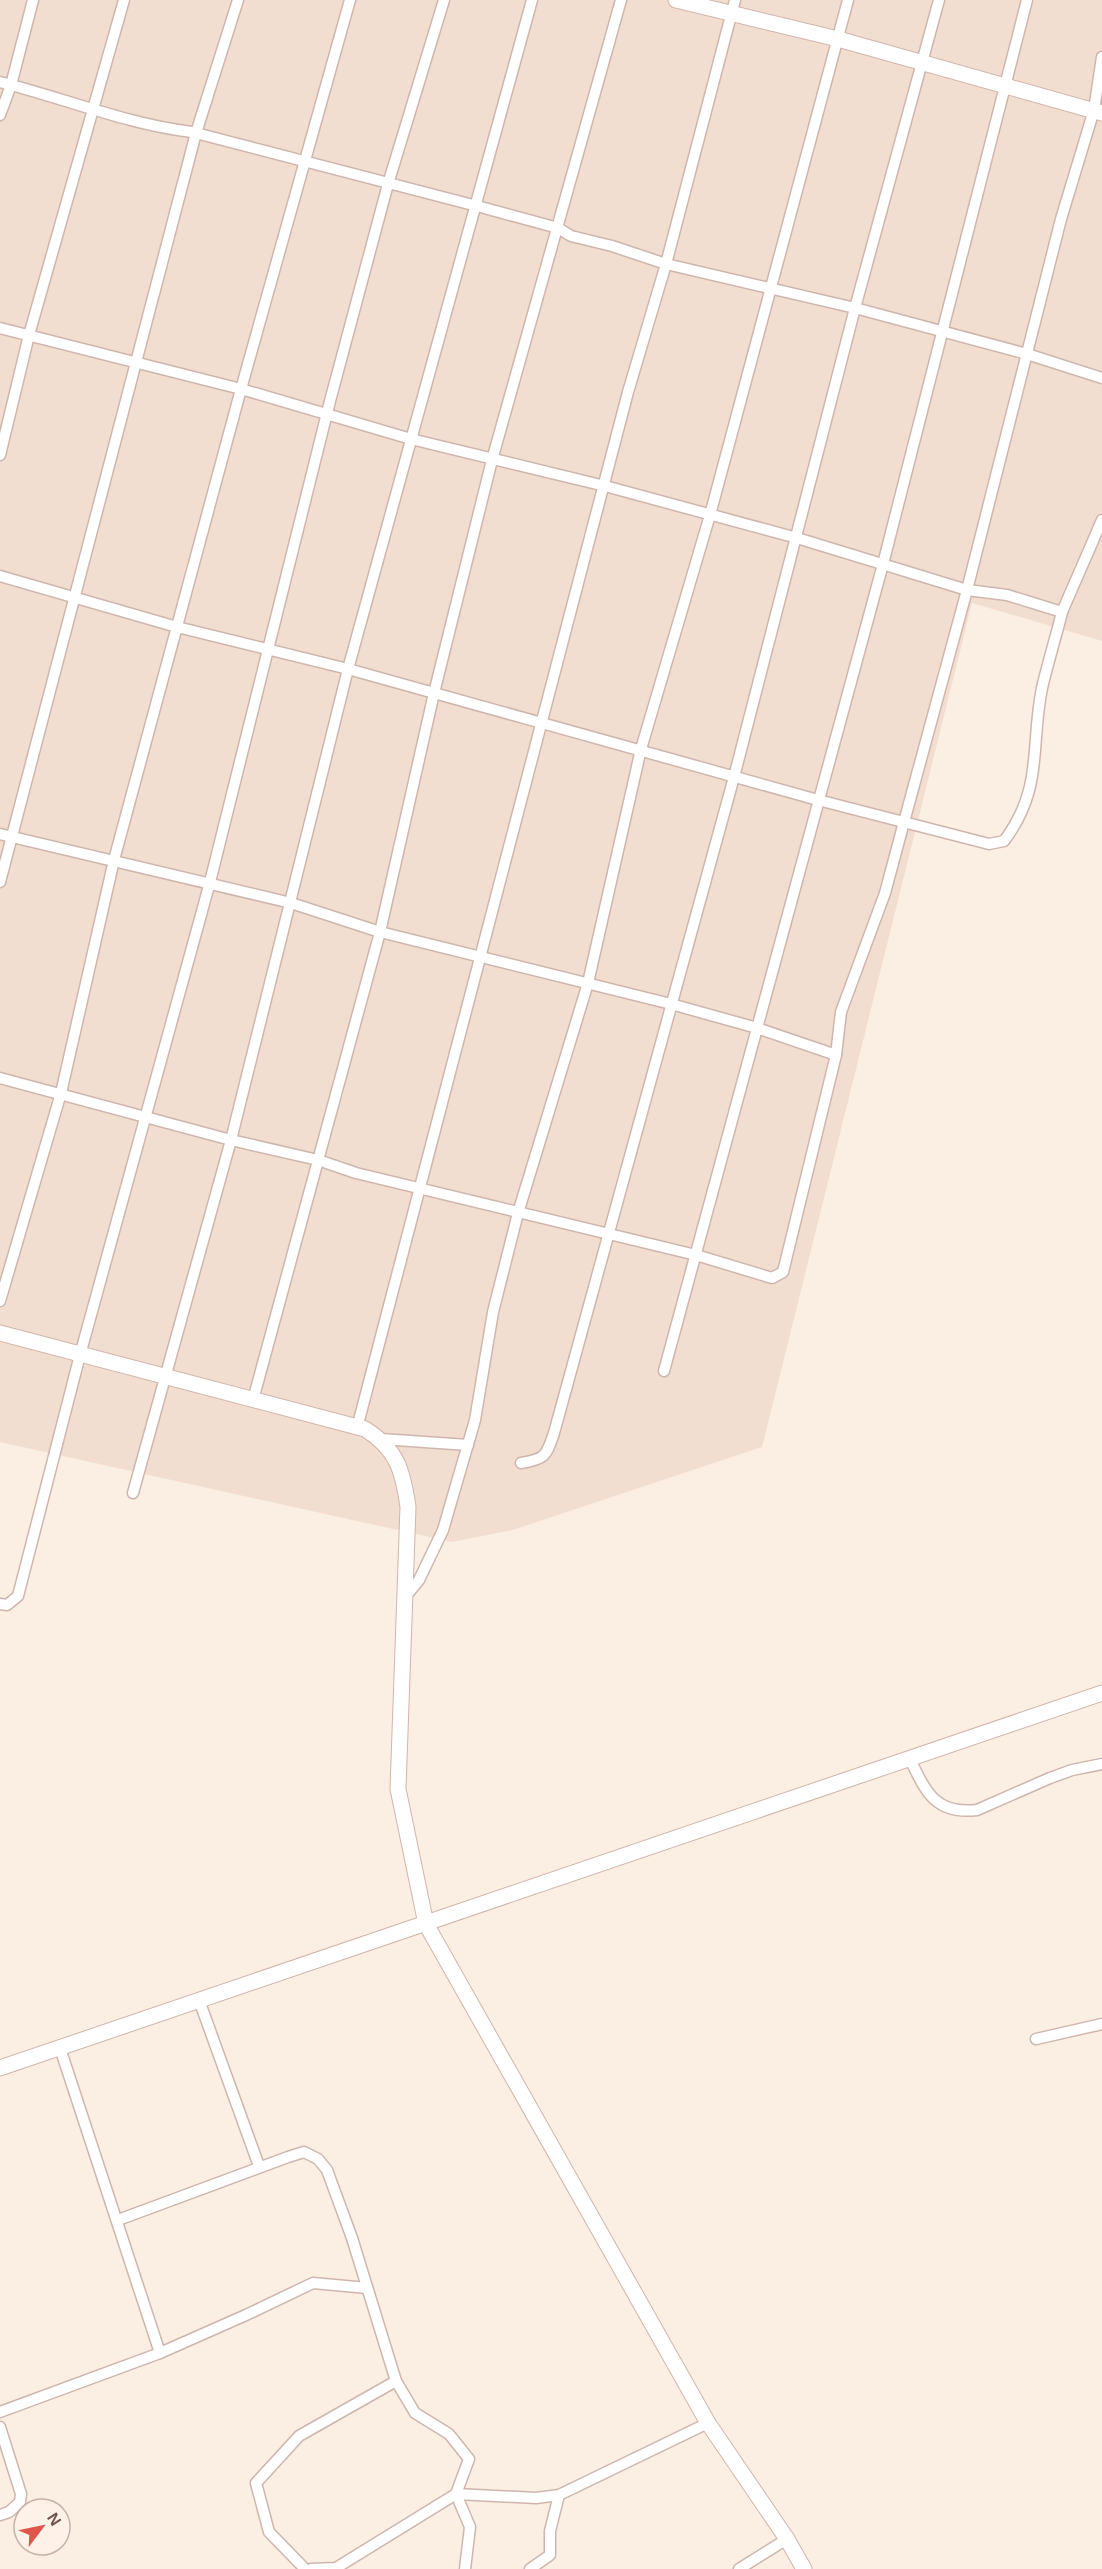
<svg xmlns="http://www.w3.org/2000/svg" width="1102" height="2569" font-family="Helvetica,sans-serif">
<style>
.residential{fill:#f2ded1}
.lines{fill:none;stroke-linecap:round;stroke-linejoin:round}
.street-casing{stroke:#ceb6ad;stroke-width:13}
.secondary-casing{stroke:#d1b5aa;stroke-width:17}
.street{stroke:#fff;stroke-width:10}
.secondary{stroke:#fff;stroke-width:15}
</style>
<rect width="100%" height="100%" fill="#fbeee3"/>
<path class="residential" d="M 0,0 L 1102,0 L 1102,641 L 972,603 L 762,1447 L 513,1530 L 452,1542 L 0,1442 Z"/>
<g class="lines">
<g class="street-casing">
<g id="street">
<path d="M 0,82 C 64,98 126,124 192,132 L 477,206 L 558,228 L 571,236 L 612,246 L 666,264 L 855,308 L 1027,354 L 1102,378"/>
<path d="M 0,115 L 11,85 L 33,0"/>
<path d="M 0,328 L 241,389 L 411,439 L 605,486 L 797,538 L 967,590 L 1007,595 L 1062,612 L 1102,520"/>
<path d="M 0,455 L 29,335 L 124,0"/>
<path d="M 0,576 L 177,627 L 348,669 L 818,800 L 989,844 L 1004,841 C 1044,788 1030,746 1042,688 C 1048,662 1056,637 1062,612"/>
<path d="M 0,834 L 291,903 L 380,932 L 671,1004 L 757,1028 L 836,1055"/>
<path d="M 0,882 L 196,133 L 238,0"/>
<path d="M 0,1078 L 231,1140 L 318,1160 L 356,1173 L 696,1255 L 772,1278 L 783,1272 L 836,1055 L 841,1012 L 885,893 L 904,822 L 967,590 L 1061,219 L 1094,110 L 1102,57"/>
<path d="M 0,1301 L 61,1093 L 114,860 L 241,389 L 350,0"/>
<path d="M 664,1371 L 883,564 L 1027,0"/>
<path d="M 253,1400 L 380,932 L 434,693 L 492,460 L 621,0"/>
<path d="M 357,1428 L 628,392 L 666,264 L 735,0"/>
<path d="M 381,1439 L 468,1445"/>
<path d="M 521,1463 C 546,1459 546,1456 554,1433 L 734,777 L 855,308 L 939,0"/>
<path d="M 133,1493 L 231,1140 L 348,669 L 532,0"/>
<path d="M 405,1597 L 419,1580 L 443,1530 L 475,1420 L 493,1312 L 518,1213 L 588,983 L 641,749 L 710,515 L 848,0"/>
<path d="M 0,1604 L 7,1605 L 18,1596 L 80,1355 L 210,882 L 330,401 L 388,184 L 444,0"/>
<path d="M 909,1757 C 925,1790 934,1815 977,1810 L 1050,1778 L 1072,1770 L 1102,1764"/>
<path d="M 199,2000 L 259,2166"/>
<path d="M 1036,2039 L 1102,2024"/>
<path d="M 60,2048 L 160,2353"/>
<path d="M 118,2220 L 288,2157 L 304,2152 L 318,2159 L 327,2170 L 352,2238 L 396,2381 L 415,2413 L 449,2434 L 469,2459 L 456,2494 L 470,2527 L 465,2569"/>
<path d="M 0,2412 L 160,2353 L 246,2315 L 313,2283 L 367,2288"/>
<path d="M 0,2427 L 21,2494 L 20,2502 L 9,2512 L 0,2515"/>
<path d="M 305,2569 L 269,2532 L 256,2483 L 299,2436 L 396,2381"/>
<path d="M 311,2569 L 336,2568 L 456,2494 L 536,2498 L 559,2495 L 708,2423"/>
<path d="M 530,2569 L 550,2555 L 550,2531 L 559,2495"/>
<path d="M 739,2569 L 787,2539"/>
</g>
</g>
<g class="secondary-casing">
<g id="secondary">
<path d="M 676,0 L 838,39 L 1102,113"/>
<path d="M 0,1333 L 365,1429 C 397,1449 403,1471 408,1507 L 398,1789 L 426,1924 L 708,2423 L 787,2539 L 804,2569"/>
<path d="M 0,2068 L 1102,1693"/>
</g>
</g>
<use href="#street" class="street"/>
<use href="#secondary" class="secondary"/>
</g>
<g transform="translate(42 2527) rotate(58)"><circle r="28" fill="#fef2e8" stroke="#c6b2a9" stroke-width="1.5"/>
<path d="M0-4.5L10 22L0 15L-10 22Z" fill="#e1564c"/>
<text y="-9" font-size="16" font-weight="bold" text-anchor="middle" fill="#72524a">N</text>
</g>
</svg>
